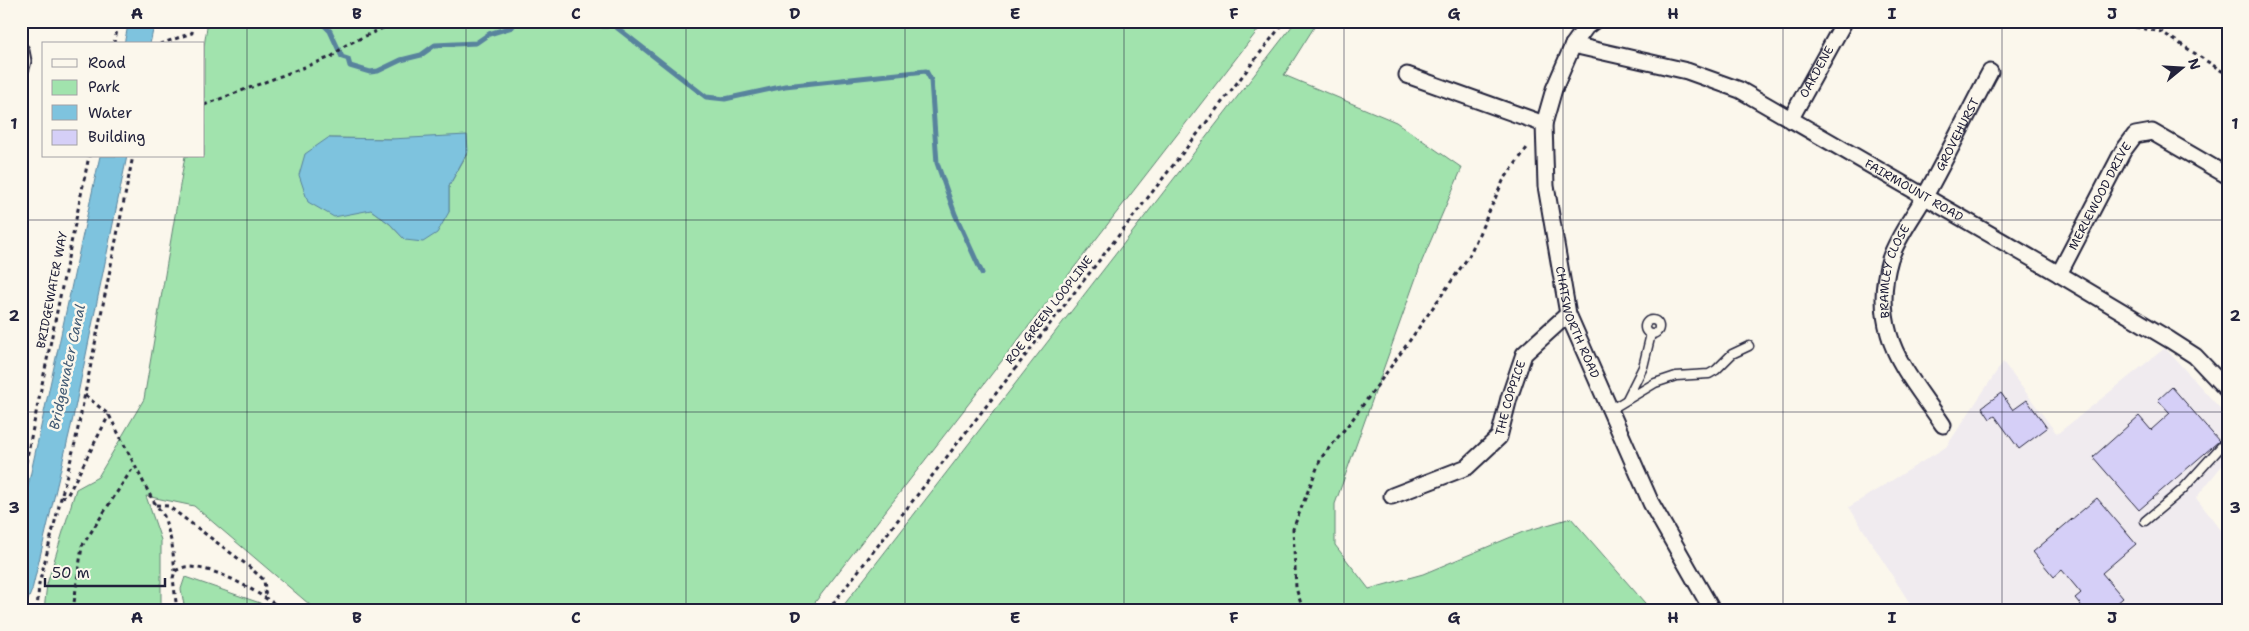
<svg xmlns="http://www.w3.org/2000/svg" width="2249" height="631" font-family="'Shantell Sans',sans-serif">
<style>
.built{fill:#f0ebef}
.green{fill:#a1e3ad;stroke:#628274;fill-rule:evenodd}
.water{fill:#7ec3de;stroke:#59839d}
.lines{fill:none;stroke-linecap:round;stroke-linejoin:round}
.stream{stroke:#59839d;stroke-width:5}
.building{fill:#d5cff7;stroke:#22223b}
.lane-casing{stroke:#22223b;stroke-width:11}
.street-casing{stroke:#22223b;stroke-width:19}
.path{stroke:#22223b;stroke-width:3;stroke-dasharray:4 4;stroke-linecap:butt}
.lane{stroke:#fbf7ec;stroke-width:8}
.street{stroke:#fbf7ec;stroke-width:15}
.grid{fill:none;stroke:#22223b;stroke-width:1;stroke-opacity:0.55}
.labels{text-anchor:middle;stroke-width:5;stroke-linejoin:round;paint-order:stroke}
.street-label{font-size:12px;fill:#22223b;stroke:#fbf7ec}
.water-label{font-size:14px;font-style:italic;fill:#425a74;stroke:#fbf7ec}
.neatline{fill:none;stroke:#22223b;stroke-width:2}
.grid-label{font-size:16px;text-anchor:middle;font-weight:bold;fill:#22223b}
</style>
<rect width="100%" height="100%" fill="#fbf7ec"/>
<filter id="ink" filterUnits="userSpaceOnUse"><feTurbulence type="fractalNoise" baseFrequency=".02" numOctaves="2"/><feDisplacementMap in="SourceGraphic" scale="10" xChannelSelector="R" yChannelSelector="G"/><feConvolveMatrix kernelMatrix="1 2 1 2 8 2 1 2 1" color-interpolation-filters="sRGB"/></filter>
<g filter="url(#ink)">
<path class="built" d="M 2165,348 L 2228,417 L 2228,458 L 2196,498 L 2228,539 L 2228,610 L 1914,610 L 1849,507 L 1946,447 L 2003,362 L 2057,434 Z"/>
<g class="green">
<path d="M 208,21 L 1265,21 L 809,610 L 316,610 L 194,506 L 146,496 L 161,540 L 161,610 L 44,610 L 47,584 L 76,489 L 98,477 L 144,399 L 185,156 L 204,156 L 204,46 ZM 328,138 L 391,139 L 468,152 L 449,186 L 449,212 L 405,240 L 390,224 L 371,210 Z"/>
<path d="M 1296,21 L 1318,21 L 1284,75 L 1396,122 L 1462,168 L 1422,261 L 1335,504 L 1335,545 L 1369,589 L 1423,574 L 1523,532 L 1571,518 L 1651,610 L 840,610 Z"/>
<path d="M 185,577 L 260,603 L 269,610 L 185,610 L 181,589 Z"/>
</g>
<g class="water">
<path d="M 129,21 L 155,21 L 150,44 L 124,44 Z"/>
<path d="M 467,135 L 468,151 L 449,186 L 449,212 L 437,233 L 423,242 L 405,240 L 390,224 L 371,210 L 334,217 L 308,202 L 299,175 L 305,154 L 328,138 L 391,139 Z"/>
<path d="M 100,156 L 127,156 L 73,418 L 32,590 L 24,610 L 21,610 L 21,518 Z"/>
</g>
<g class="lines">
<g class="stream">
<path d="M 320,21 L 330,31 L 342,57 L 348,59 L 350,66 L 370,72 L 378,71 L 401,60 L 421,55 L 435,45 L 476,43 L 489,34 L 512,27 L 516,21"/>
<path d="M 597,21 L 603,26 L 607,26 L 612,22"/>
<path d="M 611,23 L 706,97 L 725,99 L 785,86 L 926,71 L 931,80 L 937,163 L 955,214 L 982,273"/>
</g>
</g>
<g class="building">
<path d="M 2172,387 L 2219,441 L 2139,510 L 2093,457 L 2139,416 L 2151,430 L 2170,413 L 2158,400 Z"/>
<path d="M 2001,393 L 2013,410 L 2027,400 L 2047,428 L 2019,449 L 1995,416 L 1990,419 L 1982,407 Z"/>
<path d="M 2097,498 L 2136,544 L 2102,573 L 2123,598 L 2109,610 L 2085,610 L 2075,598 L 2081,593 L 2062,570 L 2054,577 L 2033,552 Z"/>
</g>
<g class="lines">
<g class="lane-casing">
<g id="lane">
<circle cx="1652" cy="327" r="7"/>
<path d="M 1627,399 L 1643,367 L 1651,334"/>
<path d="M 1610,410 L 1655,383 L 1676,376 L 1709,374 L 1716,370 L 1732,354 L 1749,346"/>
<path d="M 2145,521 L 2182,490 L 2228,439"/>
</g>
</g>
<g class="street-casing">
<g id="street">
<path id="s1" d="M 1594,21 L 1586,27 L 1573,45 L 1554,89 L 1544,124 L 1546,186 L 1568,314 L 1651,503 L 1712,610"/>
<path id="s2" d="M 1573,45 L 1687,71 L 1740,90 L 2059,274 L 2170,340 L 2195,356 L 2228,391"/>
<path d="M 21,51 L 23,61 L 21,68"/>
<path d="M 1407,75 L 1544,124"/>
<path id="s3" d="M 1790,120 L 1843,24"/>
<path id="s4" d="M 2059,274 L 2123,151 L 2135,135 L 2152,132 L 2228,176"/>
<path id="s5" d="M 1943,425 C 1924,396 1898,367 1889,334 C 1882,310 1883,283 1890,259 C 1898,236 1913,217 1925,196 C 1948,155 1968,113 1990,72"/>
<path id="s6" d="M 1392,496 L 1467,467 L 1499,437 L 1509,398 L 1524,354 L 1568,314"/>
</g>
</g>
<g class="path">
<path d="M 2104,21 L 2162,32 L 2228,75"/>
<path d="M 114,44 L 119,21"/>
<path d="M 160,44 L 192,33 L 193,21"/>
<path d="M 204,105 L 331,57 L 346,45 L 398,21"/>
<path d="M 85,395 L 109,415 L 152,499 L 164,516 L 172,544 L 175,571"/>
<path d="M 21,486 L 89,156"/>
<path d="M 61,497 L 67,496 L 109,415"/>
<path d="M 156,505 L 168,506 L 247,565 L 264,580 L 266,598"/>
<path d="M 37,610 L 39,584 L 75,443 L 133,156"/>
<path d="M 73,610 L 82,546 L 134,466"/>
<path d="M 177,610 L 173,578 L 175,571 C 179,569 185,566 189,567 C 223,569 256,592 284,610"/>
<path d="M 828,610 L 1285,21"/>
<path d="M 1303,610 L 1296,588 L 1293,529 L 1321,458 L 1352,420 L 1408,343 L 1469,256 L 1503,181 L 1529,145"/>
</g>
<use href="#lane" class="lane"/>
<use href="#street" class="street"/>
</g>
</g>
<path class="grid" d="M 247,21 L 247,610M 466,21 L 466,610M 686,21 L 686,610M 905,21 L 905,610M 1124,21 L 1124,610M 1344,21 L 1344,610M 1563,21 L 1563,610M 1783,21 L 1783,610M 2002,21 L 2002,610M 21,220 L 2228,220M 21,412 L 2228,412"/>
<g class="labels">
<g class="street-label">
<text dy="4" stroke="none"><textPath href="#s3" startOffset="55">OAKDENE</textPath></text>
<text dy="4" stroke="none"><textPath href="#s5" startOffset="324">GROVEHURST</textPath></text>
<text dy="4" stroke="none"><textPath href="#s2" startOffset="374">FAIRMOUNT ROAD</textPath></text>
<text dy="4" stroke="none"><textPath href="#s4" startOffset="88">MERLEWOOD DRIVE</textPath></text>
<text dy="4" stroke="none"><textPath href="#s5" startOffset="171">BRAMLEY CLOSE</textPath></text>
<text transform="translate(52 290) rotate(-79)" y="4">BRIDGEWATER WAY</text>
<text transform="translate(1049 310) rotate(-52)" y="4">ROE GREEN LOOPLINE</text>
<text dy="4" stroke="none"><textPath href="#s1" startOffset="319">CHATSWORTH ROAD</textPath></text>
<text dy="4" stroke="none"><textPath href="#s6" startOffset="165">THE COPPICE</textPath></text>
</g>
<g class="water-label">
<text transform="translate(67 367) rotate(-78)" y="5">Bridgewater Canal</text>
</g>
</g>
<rect width="2249" height="631" fill="none" stroke="#fbf7ec" stroke-width="55"/>
<rect x="42" y="42" width="162" height="115" fill="#fbf7ec" stroke="#a4a2a5"/>
<rect x="52" y="59" width="25" height="8" fill="#fbf7ec" stroke="#a4a2a5"/>
<text x="88" y="68" font-size="15" fill="#22223b">Road</text>
<rect x="52" y="80" width="25" height="15" fill="#a1e3ad" stroke="#a4a2a5"/>
<text x="88" y="92" font-size="15" fill="#22223b">Park</text>
<rect x="52" y="105" width="25" height="15" fill="#7ec3de" stroke="#a4a2a5"/>
<text x="88" y="118" font-size="15" fill="#22223b">Water</text>
<rect x="52" y="130" width="25" height="15" fill="#d5cff7" stroke="#a4a2a5"/>
<text x="88" y="142" font-size="15" fill="#22223b">Building</text>
<g transform="translate(2182 68) rotate(72)" stroke="#fbf7ec" stroke-width="4" paint-order="stroke">
<path d="M0-4L9 19L0 12L-9 19Z" fill="#22223b"/>
<text y="-8" font-size="14" font-weight="bold" text-anchor="middle" fill="#22223b">N</text>
</g>
<path d="M45 578v8h120v-8" fill="none" stroke="#22223b" stroke-width="2.5"/>
<text x="52" y="578" font-size="15" fill="#22223b" stroke="#fbf7ec" stroke-width="4" paint-order="stroke">50 m</text>
<rect x="28" y="28" width="2194" height="576" class="neatline"/>
<g class="grid-label">
<text x="137" y="19">A</text>
<text x="357" y="19">B</text>
<text x="576" y="19">C</text>
<text x="795" y="19">D</text>
<text x="1015" y="19">E</text>
<text x="1234" y="19">F</text>
<text x="1454" y="19">G</text>
<text x="1673" y="19">H</text>
<text x="1892" y="19">I</text>
<text x="2112" y="19">J</text>
<text x="14" y="129">1</text>
<text x="2235" y="129">1</text>
<text x="14" y="321">2</text>
<text x="2235" y="321">2</text>
<text x="14" y="513">3</text>
<text x="2235" y="513">3</text>
<text x="137" y="623">A</text>
<text x="357" y="623">B</text>
<text x="576" y="623">C</text>
<text x="795" y="623">D</text>
<text x="1015" y="623">E</text>
<text x="1234" y="623">F</text>
<text x="1454" y="623">G</text>
<text x="1673" y="623">H</text>
<text x="1892" y="623">I</text>
<text x="2112" y="623">J</text>
</g>
</svg>
